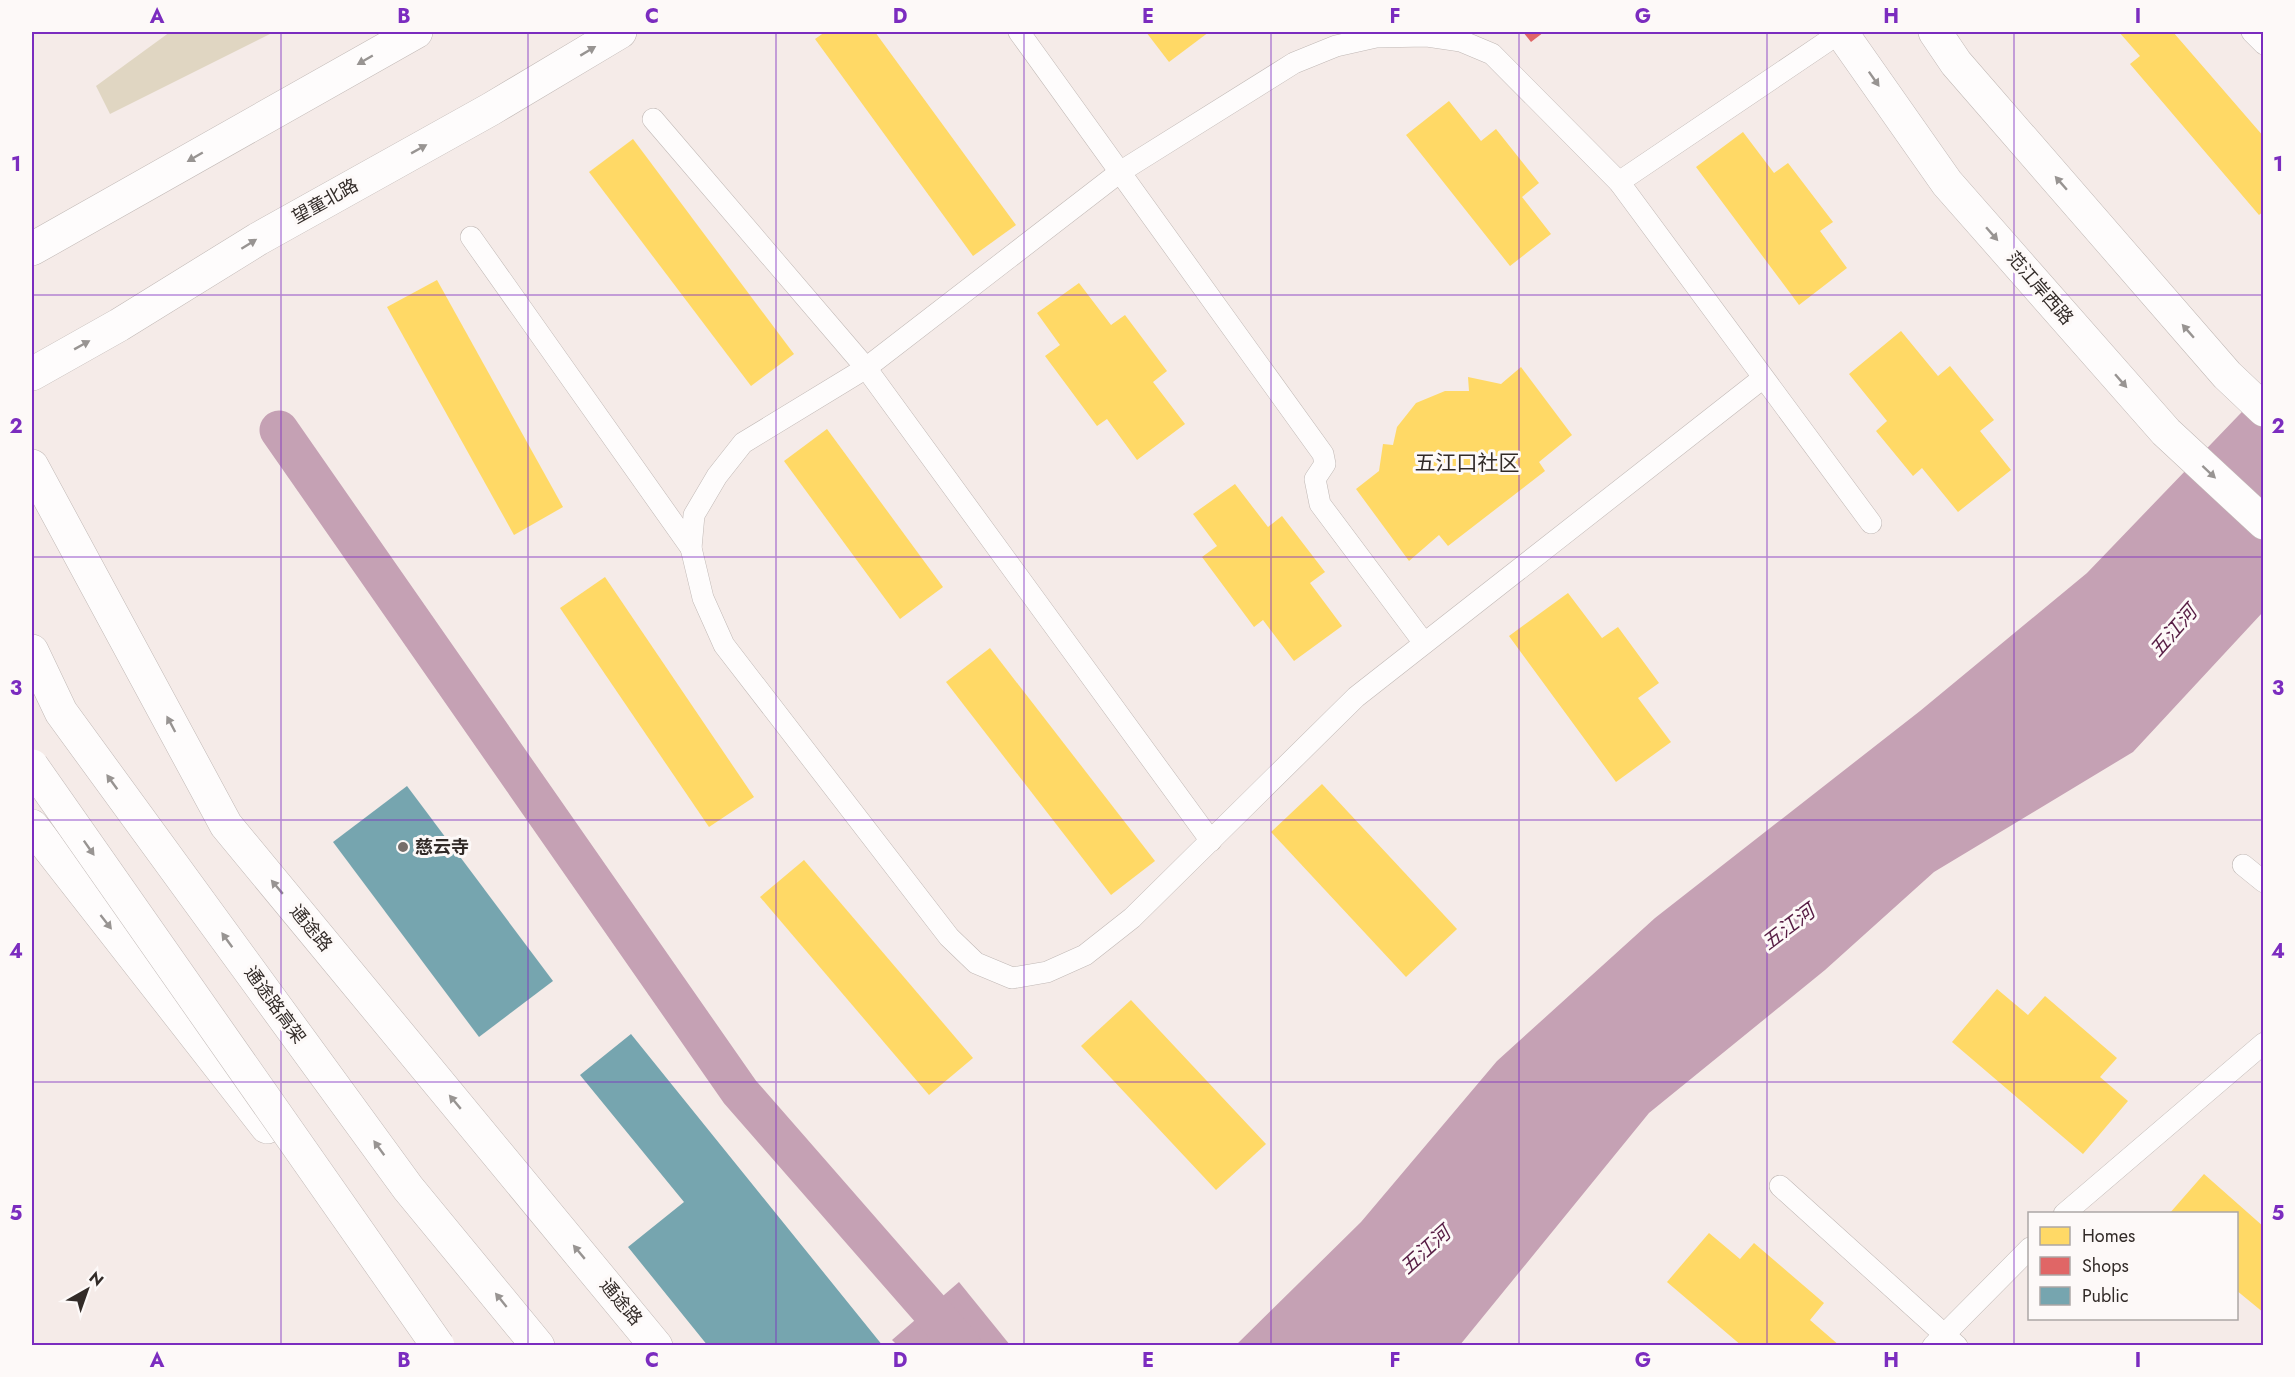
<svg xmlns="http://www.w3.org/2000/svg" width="2295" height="1377" font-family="Jost,'Noto Sans SC',sans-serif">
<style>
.green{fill:#e0d6c2}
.water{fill:#c5a1b4}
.homes{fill:#ffd966}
.shops{fill:#e06666}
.public{fill:#76a5af}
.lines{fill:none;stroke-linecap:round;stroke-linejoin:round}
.canal{stroke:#c5a1b4;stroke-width:39}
.lane-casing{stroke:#c0b8b5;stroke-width:22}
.secondary-casing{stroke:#c0b8b5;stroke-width:34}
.primary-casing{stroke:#c0b8b5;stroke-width:34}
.highway-casing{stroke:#c0b8b5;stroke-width:34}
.lane{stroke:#fefcfc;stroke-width:21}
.secondary{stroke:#fefcfc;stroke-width:33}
.primary{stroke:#fefcfc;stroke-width:33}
.highway{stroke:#fefcfc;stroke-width:33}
.highway-bridge-casing{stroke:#c0b8b5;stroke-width:34;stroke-linecap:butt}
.highway-bridge{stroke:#fefcfc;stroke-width:33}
.oneway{fill:#989492}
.grid{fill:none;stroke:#7b2cbf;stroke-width:1.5;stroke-opacity:0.55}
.poi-dot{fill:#766e6b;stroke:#fdf9f8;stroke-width:2}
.labels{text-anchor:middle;stroke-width:6;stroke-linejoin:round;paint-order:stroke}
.street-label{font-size:18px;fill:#322b28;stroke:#fdf9f8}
.poi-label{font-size:18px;font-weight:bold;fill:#322b28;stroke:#fdf9f8;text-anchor:start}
.water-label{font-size:20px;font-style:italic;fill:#571d44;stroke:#fdf9f8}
.quarter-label{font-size:21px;fill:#322b28;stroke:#fdf9f8}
.neatline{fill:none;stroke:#7b2cbf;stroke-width:2}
.grid-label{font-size:20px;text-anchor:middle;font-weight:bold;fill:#7b2cbf}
</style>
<rect width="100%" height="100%" fill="#f5ebe8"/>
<path class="green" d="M 170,32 L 274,32 L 110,114 L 96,86 Z"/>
<g class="water">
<path d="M 2263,390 L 2263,612 L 2133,752 L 1934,872 L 1825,970 L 1649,1113 L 1460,1345 L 1235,1346 L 1361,1222 L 1497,1061 L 1655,918 L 1920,711 L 2087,573 Z"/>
<path d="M 959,1282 L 1010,1345 L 897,1345 L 892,1340 Z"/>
</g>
<g class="homes">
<path d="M 825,32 L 875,32 L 1016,225 L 973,256 L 815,39 Z"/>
<path d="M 1146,32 L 1209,32 L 1169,62 Z"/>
<path d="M 2119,32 L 2173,32 L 2264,137 L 2264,211 L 2259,215 L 2130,64 L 2140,56 Z"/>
<path d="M 1449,101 L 1481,141 L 1496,129 L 1539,183 L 1522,197 L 1551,234 L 1510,266 L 1406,135 Z"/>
<path d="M 1743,132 L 1774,173 L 1788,163 L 1833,222 L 1820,231 L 1847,268 L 1799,305 L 1696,167 Z"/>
<path d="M 633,139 L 794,354 L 751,386 L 589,172 Z"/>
<path d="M 437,280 L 563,507 L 514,535 L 387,307 Z"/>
<path d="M 1079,283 L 1111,325 L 1125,315 L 1167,371 L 1153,382 L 1185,424 L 1137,460 L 1107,419 L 1097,426 L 1045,356 L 1060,345 L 1037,313 Z"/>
<path d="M 1901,331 L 1938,376 L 1950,366 L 1994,420 L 1980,431 L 2011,470 L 1958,512 L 1922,468 L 1913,476 L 1876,431 L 1887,421 L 1849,374 Z"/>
<path d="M 1521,367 L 1572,435 L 1539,462 L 1545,471 L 1448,546 L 1439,535 L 1409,561 L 1356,489 L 1379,471 L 1383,444 L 1393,445 L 1397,427 L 1416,403 L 1445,391 L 1469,391 L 1468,377 L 1501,384 Z"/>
<path d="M 827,429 L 943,587 L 900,619 L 784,461 Z"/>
<path d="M 1235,484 L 1268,527 L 1282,516 L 1325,572 L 1310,583 L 1342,626 L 1294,661 L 1263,620 L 1254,627 L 1202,557 L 1217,546 L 1193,514 Z"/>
<path d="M 605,577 L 754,797 L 709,827 L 560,608 Z"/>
<path d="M 1568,593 L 1602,638 L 1618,627 L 1659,683 L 1638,698 L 1671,742 L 1616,782 L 1509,636 Z"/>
<path d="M 990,648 L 1155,861 L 1111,895 L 946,682 Z"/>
<path d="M 1322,784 L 1457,929 L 1406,977 L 1271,832 Z"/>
<path d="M 804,860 L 973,1058 L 929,1095 L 760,897 Z"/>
<path d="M 1997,989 L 2028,1015 L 2045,996 L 2117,1058 L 2100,1077 L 2128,1101 L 2083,1154 L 1952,1042 Z"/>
<path d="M 1131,1000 L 1266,1144 L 1216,1190 L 1081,1046 Z"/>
<path d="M 2204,1174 L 2264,1227 L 2264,1313 L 2236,1290 L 2236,1214 L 2169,1214 Z"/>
<path d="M 1709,1233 L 1740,1259 L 1754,1243 L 1824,1303 L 1810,1320 L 1840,1346 L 1742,1346 L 1667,1282 Z"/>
</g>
<path class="shops" d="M 1523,32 L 1544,32 L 1531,42 Z"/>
<g class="public">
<path d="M 407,786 L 553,981 L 479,1037 L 333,842 Z"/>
<path d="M 631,1034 L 883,1346 L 708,1346 L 628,1247 L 684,1202 L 580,1075 Z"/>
</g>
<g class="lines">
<path class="canal" d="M 279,430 L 740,1092 L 962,1346"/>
<g class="lane-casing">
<g id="lane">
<path d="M 1019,32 L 1323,454 L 1325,464 L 1315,479 L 1320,504 L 1424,643"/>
<path d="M 2252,32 L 2264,44"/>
<path d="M 653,119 L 866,368 L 1211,841"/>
<path d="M 1619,182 L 1841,32"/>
<path d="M 471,237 L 691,548"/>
<path d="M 1763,378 L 1356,697 L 1132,918 L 1085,955 L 1047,972 L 1012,978 L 976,963 L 949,937 L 724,645 L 703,598 L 691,548 L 694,515 L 717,476 L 743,443 L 866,368 L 1120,172 L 1294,63 L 1336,46 L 1376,37 L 1427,36 L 1461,41 L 1492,54 L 1619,182 L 1871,523"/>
<path d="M 2243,865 L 2264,882"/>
<path d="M 1780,1186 L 1957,1346"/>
<path d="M 2064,1214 L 2264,1043"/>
<path d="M 1933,1346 L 2030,1248"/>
</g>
</g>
<g class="secondary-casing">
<g id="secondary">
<path d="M 1841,32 L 1947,183 L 2166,432 L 2264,523"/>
<path d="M 1935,32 L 1956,63 L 2227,375 L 2264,410"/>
<path d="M 32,249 L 416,32"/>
<path d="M 32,374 L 119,325 L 258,239 L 491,109 L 620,32"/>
</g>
</g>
<g class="primary-casing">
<g id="primary">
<path d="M 32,466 L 226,825 L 656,1346"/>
<path d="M 32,826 L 267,1127"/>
</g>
</g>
<g class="highway-casing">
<path id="highway" d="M 32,651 L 61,712 L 408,1188 L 538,1346"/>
</g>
<use href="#lane" class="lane"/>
<use href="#secondary" class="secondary"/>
<use href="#primary" class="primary"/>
<use href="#highway" class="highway"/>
<g class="highway-bridge-casing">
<path id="highway-bridge" d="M 32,766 L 438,1346"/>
</g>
<use href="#highway-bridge" class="highway-bridge"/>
</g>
<defs><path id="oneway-solid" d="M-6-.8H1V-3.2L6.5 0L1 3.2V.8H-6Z" transform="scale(1.5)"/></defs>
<g class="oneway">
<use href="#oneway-solid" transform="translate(588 51) rotate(-31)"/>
<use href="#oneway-solid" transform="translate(365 60) rotate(150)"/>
<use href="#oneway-solid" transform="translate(1874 79) rotate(55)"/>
<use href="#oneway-solid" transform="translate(419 149) rotate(-29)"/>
<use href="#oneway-solid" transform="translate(195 157) rotate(150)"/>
<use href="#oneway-solid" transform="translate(2061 183) rotate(-131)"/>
<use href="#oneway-solid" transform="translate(1992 234) rotate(49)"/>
<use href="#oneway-solid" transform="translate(249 244) rotate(-32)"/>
<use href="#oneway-solid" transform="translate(2188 331) rotate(-131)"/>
<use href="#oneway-solid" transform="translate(82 345) rotate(-29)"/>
<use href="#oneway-solid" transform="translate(2121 381) rotate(49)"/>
<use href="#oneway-solid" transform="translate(2209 472) rotate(43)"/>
<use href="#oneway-solid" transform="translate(171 724) rotate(-118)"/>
<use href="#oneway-solid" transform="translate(112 782) rotate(-126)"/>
<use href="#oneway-solid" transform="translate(89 848) rotate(55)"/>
<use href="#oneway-solid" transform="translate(277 887) rotate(-130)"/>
<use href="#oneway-solid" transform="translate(106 922) rotate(52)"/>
<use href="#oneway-solid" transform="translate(227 940) rotate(-126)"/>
<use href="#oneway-solid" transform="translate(455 1102) rotate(-130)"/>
<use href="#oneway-solid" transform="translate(379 1148) rotate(-126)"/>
<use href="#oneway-solid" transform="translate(579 1252) rotate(-130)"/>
<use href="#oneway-solid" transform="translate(501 1300) rotate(-129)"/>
</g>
<path class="grid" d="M 281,32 L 281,1346M 528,32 L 528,1346M 776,32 L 776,1346M 1024,32 L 1024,1346M 1271,32 L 1271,1346M 1519,32 L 1519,1346M 1767,32 L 1767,1346M 2014,32 L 2014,1346M 32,295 L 2264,295M 32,557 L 2264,557M 32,820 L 2264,820M 32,1082 L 2264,1082"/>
<circle class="poi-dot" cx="403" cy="847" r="6"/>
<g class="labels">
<g class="street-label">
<text transform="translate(325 201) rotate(-29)" y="6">望童北路</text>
<text transform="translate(2040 288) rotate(49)" y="6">范江岸西路</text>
<text transform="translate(311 928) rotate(50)" y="6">通途路</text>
<text transform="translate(275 1005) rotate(54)" y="6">通途路高架</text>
<text transform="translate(621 1302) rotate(50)" y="6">通途路</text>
</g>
<g class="poi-label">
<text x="415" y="853">慈云寺</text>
</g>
<g class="water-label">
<text transform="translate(2173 631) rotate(-49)" y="7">五江河</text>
<text transform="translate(1788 927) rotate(-37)" y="7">五江河</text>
<text transform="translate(1425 1250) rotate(-42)" y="7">五江河</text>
</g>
<g class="quarter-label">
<text x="1467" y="470">五江口社区</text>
</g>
</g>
<rect width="2295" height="1377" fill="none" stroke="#fdf9f8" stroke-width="66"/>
<rect x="2028" y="1212" width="210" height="108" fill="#fdf9f8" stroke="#aca7a5" stroke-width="1.5"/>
<rect x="2040" y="1227" width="30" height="18" fill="#ffd966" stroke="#aca7a5" stroke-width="1.5"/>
<text x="2082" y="1242" font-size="18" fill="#322b28">Homes</text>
<rect x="2040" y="1257" width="30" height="18" fill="#e06666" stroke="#aca7a5" stroke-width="1.5"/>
<text x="2082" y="1272" font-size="18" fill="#322b28">Shops</text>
<rect x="2040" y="1287" width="30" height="18" fill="#76a5af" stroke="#aca7a5" stroke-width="1.5"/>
<text x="2082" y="1302" font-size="18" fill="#322b28">Public</text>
<g transform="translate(87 1290) rotate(40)" stroke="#fdf9f8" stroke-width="4.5" paint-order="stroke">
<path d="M0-4.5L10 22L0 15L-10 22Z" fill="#322b28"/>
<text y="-9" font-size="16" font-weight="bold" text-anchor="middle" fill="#322b28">N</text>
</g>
<rect x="33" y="33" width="2229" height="1311" class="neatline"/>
<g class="grid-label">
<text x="157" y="23">A</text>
<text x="404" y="23">B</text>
<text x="652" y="23">C</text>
<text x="900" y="23">D</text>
<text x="1148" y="23">E</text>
<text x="1395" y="23">F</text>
<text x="1643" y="23">G</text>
<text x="1891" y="23">H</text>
<text x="2138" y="23">I</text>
<text x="16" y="171">1</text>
<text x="2278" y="171">1</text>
<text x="16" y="433">2</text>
<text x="2278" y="433">2</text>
<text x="16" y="695">3</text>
<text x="2278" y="695">3</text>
<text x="16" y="958">4</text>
<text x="2278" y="958">4</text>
<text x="16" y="1220">5</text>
<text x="2278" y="1220">5</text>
<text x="157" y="1367">A</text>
<text x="404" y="1367">B</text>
<text x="652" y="1367">C</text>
<text x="900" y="1367">D</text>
<text x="1148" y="1367">E</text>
<text x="1395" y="1367">F</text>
<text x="1643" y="1367">G</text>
<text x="1891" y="1367">H</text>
<text x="2138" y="1367">I</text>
</g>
</svg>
